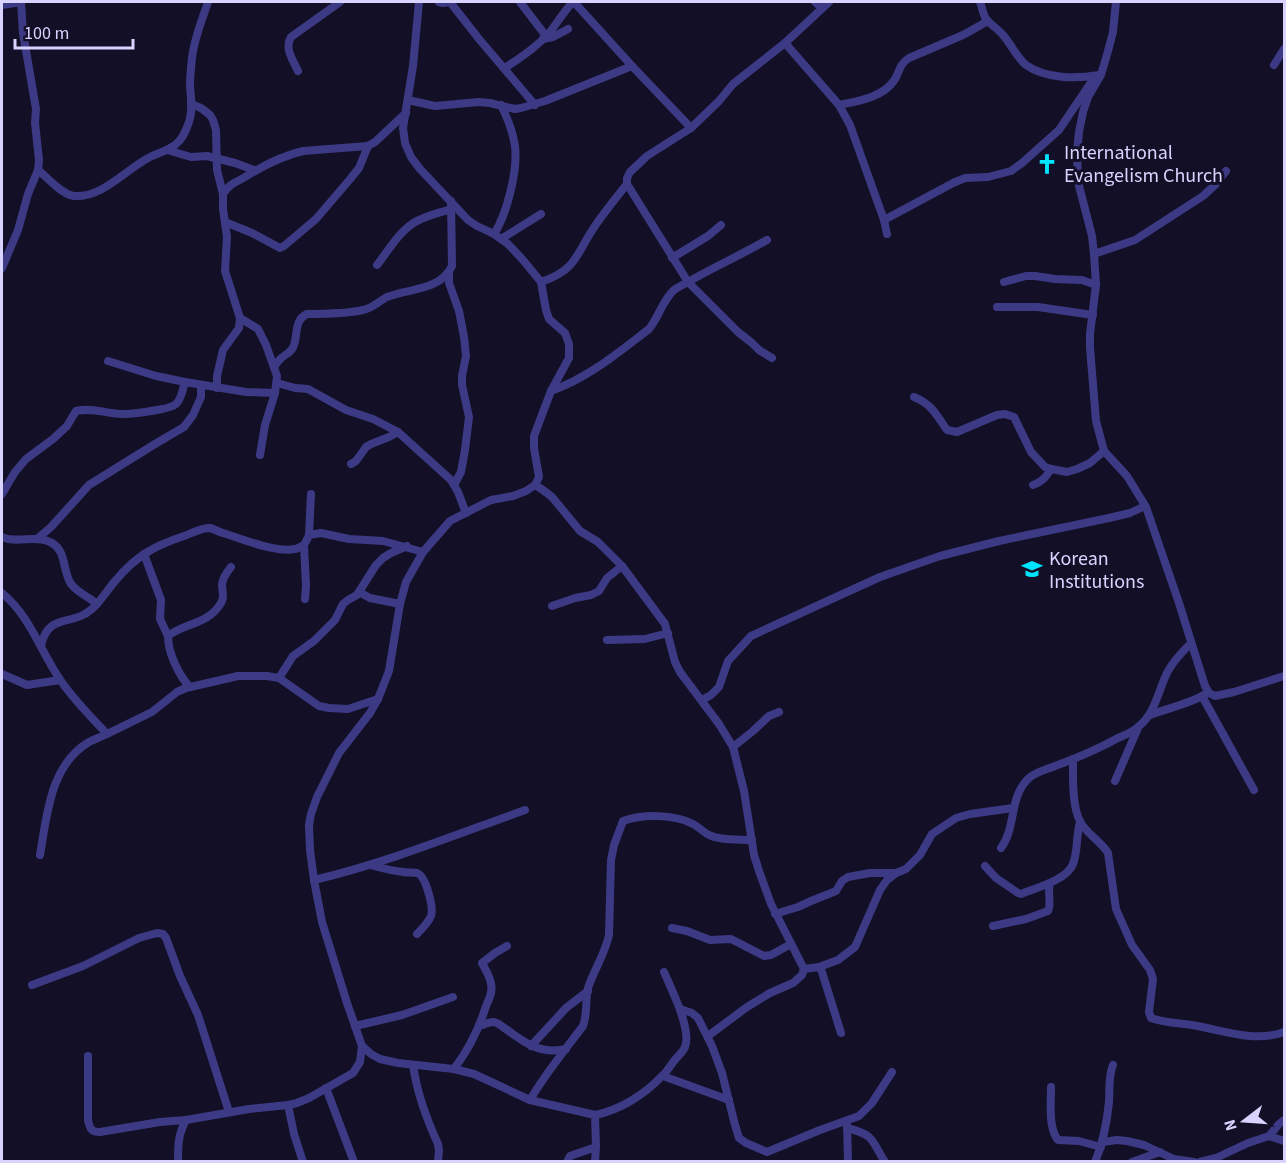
<svg xmlns="http://www.w3.org/2000/svg" width="1286" height="1163" font-family="'Source Sans 3',sans-serif">
<style>
.lines{fill:none;stroke-linecap:round;stroke-linejoin:round}
.minor{stroke:#3d3a85;stroke-width:8}
.labels{text-anchor:middle;stroke-width:6;stroke-linejoin:round;paint-order:stroke}
.poi-label{font-size:20px;fill:#d9d4ff;stroke:#130f26;text-anchor:start}
</style>
<rect width="100%" height="100%" fill="#130f26"/>
<g class="lines">
<g class="minor">
<path d="M 419,2 L 413,66 L 403,128 L 405,143 L 411,157 L 420,169 L 468,220 L 477,226 L 494,234 L 508,244 L 523,260 L 541,282 L 546,310 L 549,319 L 565,333 L 569,344 L 569,358 L 551,391 L 534,436 L 534,448 L 539,477 L 535,485 L 526,491 L 513,496 L 491,500 L 450,521 L 423,552 L 406,582 L 400,604 L 389,671 L 378,699 L 370,713 L 339,753 L 317,797 L 311,814 L 309,825 L 310,850 L 314,880 L 322,922 L 347,1003 L 362,1046 L 371,1054 L 380,1059 L 398,1063 L 454,1069 L 474,1074 L 530,1100 L 595,1115 L 596,1147 L 595,1162"/>
<path d="M 439,2 L 443,3 L 449,2"/>
<path d="M 450,2 L 479,39 L 535,105"/>
<path d="M 520,2 L 546,36"/>
<path d="M 574,2 L 632,66 L 691,128"/>
<path d="M 815,2 L 822,8"/>
<path d="M 980,2 C 982,7 983,14 986,19 C 991,25 998,29 1003,35 C 1011,44 1017,58 1026,65 C 1046,79 1076,79 1099,75"/>
<path d="M 1116,2 L 1113,32 L 1108,51 L 1101,75 L 1088,97 L 1083,112 L 1079,132 L 1077,152 L 1078,182 L 1092,236 L 1094,254 L 1096,285 L 1090,334 L 1090,348 L 1096,421 L 1104,451 L 1127,476 L 1146,507 L 1179,603 L 1205,686 L 1209,693 L 1215,696 L 1234,692 L 1284,676"/>
<path d="M 2,5 L 21,2"/>
<path d="M 543,39 L 553,37 L 568,29"/>
<path d="M 785,43 L 839,105 L 850,125 L 884,220 L 887,234"/>
<path d="M 1274,65 L 1284,49"/>
<path d="M 505,68 C 521,57 537,47 550,32 C 558,22 564,11 573,2"/>
<path d="M 298,71 C 293,60 284,48 291,37 L 340,2"/>
<path d="M 408,100 L 435,106 L 479,102 L 490,103 L 515,109 L 521,108 L 545,101 L 632,66"/>
<path d="M 191,104 L 201,108 L 210,115 L 213,120 L 216,130 L 217,170 L 223,194 L 223,209 L 227,237 L 225,271 L 240,318 L 239,328 L 223,350 L 217,376 L 217,388"/>
<path d="M 839,105 C 857,101 881,98 893,82 C 900,73 898,65 909,58 L 963,35 L 988,21"/>
<path d="M 167,150 L 191,157 L 207,156 L 235,163 L 254,170"/>
<path d="M 38,170 C 47,177 62,195 74,196 C 103,198 126,169 150,157 C 158,153 167,151 175,145 C 182,140 186,131 189,122 C 193,111 191,98 190,86 C 190,77 191,67 192,58 C 194,39 202,20 208,2"/>
<path d="M 223,194 C 231,182 234,184 245,177 C 264,165 282,156 303,151 L 368,146 L 375,142 L 406,113"/>
<path d="M 884,220 L 953,183 L 965,178 L 988,177 L 1011,171 L 1022,163 L 1059,130 L 1092,81"/>
<path d="M 225,222 L 252,233 L 280,248 L 284,246 L 316,219 L 351,178 L 359,168 L 368,146"/>
<path d="M 494,234 C 507,214 518,170 515,146 C 513,133 507,117 501,105"/>
<path d="M 501,239 L 541,214"/>
<path d="M 767,240 C 741,255 714,267 688,282 L 738,332 L 752,343 L 759,350 L 772,358"/>
<path d="M 1094,254 L 1135,240 L 1203,196 L 1215,185 L 1226,171"/>
<path d="M 672,258 L 708,236 L 721,225"/>
<path d="M 377,265 C 389,250 401,228 419,220 C 429,215 441,212 452,209"/>
<path d="M 2,268 L 18,230 L 28,194 L 38,170 L 39,160 L 35,123 L 36,109 L 23,33 L 21,2"/>
<path d="M 449,272 L 449,283 L 459,311 L 464,337 L 466,356 L 462,376 L 462,385 L 469,417 L 465,450 L 461,472 L 454,485"/>
<path d="M 541,282 C 578,269 575,255 595,226 C 605,211 616,198 627,184 L 627,178 L 630,172 L 647,156 L 691,128 L 719,101 L 733,84 L 785,43 L 829,2"/>
<path d="M 1004,282 L 1026,276 L 1035,276 L 1055,279 L 1082,280 L 1096,285"/>
<path d="M 997,307 L 1038,307 L 1093,315"/>
<path d="M 240,318 L 258,329 L 266,345 L 277,376 L 275,393 L 265,425 L 260,455"/>
<path d="M 108,361 L 156,376 L 185,382 L 246,392 L 275,393"/>
<path d="M 274,367 C 277,363 280,358 284,356 C 289,352 292,352 294,345 C 298,334 294,320 307,314 C 325,314 345,314 363,310 C 372,309 379,301 387,297 C 410,288 440,291 452,266 L 451,201"/>
<path d="M 277,383 L 295,388 L 308,389 L 346,410 L 373,419 L 398,432 L 451,480 L 458,492 L 466,513"/>
<path d="M 551,391 C 588,378 619,352 649,329 C 659,317 662,301 674,290 C 678,287 683,285 688,282 L 627,184"/>
<path d="M 914,397 C 932,404 937,416 947,430 L 957,432 L 997,415 L 1005,414 L 1014,417 L 1031,452 L 1045,467 L 1051,469 L 1067,472 L 1077,469 L 1090,463 L 1104,451"/>
<path d="M 351,464 L 356,461 L 366,447 L 371,444 L 389,437 L 398,432"/>
<path d="M 535,485 L 543,490 L 552,497 L 580,531 L 598,542 L 622,566 L 665,624 L 675,662 L 680,672 L 719,724 L 733,747 L 744,791 L 754,855 L 759,871 L 771,904 L 804,969 L 802,975 L 793,983 L 770,993 L 747,1007 L 708,1036"/>
<path d="M 1033,485 C 1042,482 1046,477 1051,469"/>
<path d="M 2,494 L 15,472 L 26,459 L 53,439 L 67,426 L 76,411 C 93,407 107,414 123,414 C 134,414 146,412 157,410 C 162,409 171,408 176,404 C 181,400 183,389 185,382"/>
<path d="M 309,535 L 311,494"/>
<path d="M 2,537 C 17,544 37,534 52,543 C 67,552 62,570 71,584 C 78,593 89,597 97,604"/>
<path d="M 37,539 L 51,527 L 89,485 L 155,444 L 184,427 L 193,415 L 201,397 L 201,385"/>
<path d="M 304,546 L 306,586 L 305,599"/>
<path d="M 144,554 L 161,600 L 160,619 L 168,636"/>
<path d="M 359,592 L 370,598 L 400,604"/>
<path d="M 2,593 C 31,617 40,651 61,681 C 74,700 91,717 107,734 L 152,712 L 177,692 L 186,688 L 238,676 L 267,676 L 279,678 L 319,706 L 329,708 L 348,709 L 378,699"/>
<path d="M 552,606 L 575,598 L 591,595 L 599,591 L 607,578 L 622,566"/>
<path d="M 607,640 L 645,639 L 668,633"/>
<path d="M 41,646 C 48,612 72,627 92,609 C 101,601 108,589 116,580 C 136,556 154,546 184,536 C 192,533 201,528 210,528 C 214,529 219,532 223,533 C 240,538 286,558 302,546 C 306,544 307,539 309,535 L 321,533 L 349,539 L 383,541 L 423,552"/>
<path d="M 2,674 L 27,685 L 60,680"/>
<path d="M 279,678 L 293,656 L 314,641 L 335,620 L 343,604 L 348,600 L 357,595 L 376,565 L 383,558 L 391,553 L 407,546"/>
<path d="M 190,687 C 179,676 168,653 168,636 C 184,623 208,625 221,603 C 225,597 222,591 222,584 C 223,577 227,572 231,567"/>
<path d="M 1202,696 L 1254,790"/>
<path d="M 702,700 L 711,695 L 719,687 L 728,661 L 751,636 L 880,577 L 940,556 L 999,541 L 1109,518 L 1130,513 L 1145,506"/>
<path d="M 1150,715 C 1168,708 1189,704 1206,694"/>
<path d="M 733,747 L 753,731 L 769,716 L 779,712"/>
<path d="M 1073,759 C 1073,776 1072,807 1080,821 C 1085,833 1101,841 1108,853 L 1116,909 L 1132,945 L 1150,970 L 1153,979 L 1149,1012 L 1151,1018 C 1165,1023 1179,1023 1192,1025 C 1222,1030 1255,1043 1284,1032"/>
<path d="M 1115,781 L 1138,728"/>
<path d="M 1001,848 C 1016,828 1009,799 1027,780 C 1034,772 1046,770 1055,766 C 1077,758 1098,749 1118,738 C 1125,735 1133,732 1138,727 C 1156,713 1158,690 1168,671 C 1174,660 1182,652 1191,643"/>
<path d="M 40,855 C 47,815 50,765 89,742 C 95,739 101,737 107,734"/>
<path d="M 370,865 C 381,868 392,871 403,872 C 407,873 413,872 417,873 C 426,876 434,908 431,916 C 428,923 422,929 417,934"/>
<path d="M 985,866 L 996,878 L 1018,893 L 1021,894 C 1036,888 1067,880 1073,864 C 1078,851 1076,836 1080,822"/>
<path d="M 314,880 C 386,863 455,835 525,810"/>
<path d="M 775,914 L 798,907 L 811,901 L 836,891 L 842,881 L 848,877 L 870,873 L 896,873 L 906,869 L 920,855 L 932,834 L 956,818 L 970,814 L 1013,808"/>
<path d="M 993,926 L 1026,919 L 1048,911 C 1052,903 1047,893 1050,883"/>
<path d="M 672,928 L 687,931 L 710,940 L 731,939 L 764,956 L 771,955 L 791,944"/>
<path d="M 819,967 L 838,960 L 855,947 L 880,890 L 887,880 L 896,873"/>
<path d="M 804,969 L 819,967 L 821,969 L 841,1033"/>
<path d="M 32,985 L 83,966 L 139,938 L 157,933 L 163,934 L 166,938 L 180,976 L 198,1015 L 229,1112"/>
<path d="M 680,1009 L 692,1013 L 698,1018 L 712,1046 L 722,1073 L 735,1125 L 739,1138 L 746,1143 L 767,1152 L 820,1130 L 859,1116 L 872,1103 L 892,1072"/>
<path d="M 355,1026 L 402,1015 L 453,997"/>
<path d="M 479,1026 C 483,1025 489,1022 493,1022 C 498,1022 502,1027 506,1029 C 524,1043 542,1055 566,1049"/>
<path d="M 531,1046 L 566,1008 L 588,991"/>
<path d="M 88,1056 L 88,1120 C 90,1129 91,1132 100,1132 L 160,1122 L 186,1120 L 249,1109 L 288,1105 L 297,1103 L 309,1098 L 353,1073 L 360,1062 L 362,1046"/>
<path d="M 413,1065 C 417,1093 426,1118 438,1144 L 439,1150 L 438,1162"/>
<path d="M 454,1069 C 469,1049 479,1029 486,1006 C 489,999 493,992 491,984 C 490,976 485,969 482,963 L 495,953 L 507,946"/>
<path d="M 663,1076 L 729,1100"/>
<path d="M 1051,1087 C 1051,1102 1048,1128 1058,1140 L 1079,1141 L 1101,1147"/>
<path d="M 326,1088 L 354,1162"/>
<path d="M 530,1100 C 545,1074 565,1050 583,1026 C 588,1013 585,1000 588,988 C 594,970 605,954 609,935 L 611,860 L 614,845 L 623,821 C 642,814 675,814 693,824 C 699,827 703,832 709,835 C 721,841 739,839 752,840"/>
<path d="M 288,1105 L 294,1134 L 303,1162"/>
<path d="M 595,1115 C 620,1110 644,1095 662,1076 C 667,1072 670,1066 674,1061 C 677,1057 683,1052 685,1047 C 692,1030 671,988 664,972"/>
<path d="M 847,1124 L 848,1162"/>
<path d="M 847,1128 C 875,1135 871,1140 885,1162"/>
<path d="M 1269,1136 L 1279,1124 L 1284,1120"/>
<path d="M 1103,1142 L 1117,1140 L 1127,1141 L 1144,1145 L 1174,1159 L 1194,1162"/>
<path d="M 178,1162 C 178,1146 178,1134 186,1120"/>
<path d="M 567,1162 L 570,1156 L 596,1147"/>
<path d="M 1095,1162 C 1103,1143 1107,1122 1109,1102 C 1110,1089 1108,1077 1113,1065"/>
<path d="M 1132,1162 L 1160,1152"/>
<path d="M 1200,1162 L 1216,1158 L 1248,1143 L 1269,1136 L 1284,1141"/>
</g>
</g>
<defs>
<g id="church-bare" transform="scale(1.62)"><path d="M-1.2-6h2.4v3.5h3.3v2.4h-3.3V6h-2.4V-.1h-3.3v-2.4h3.3Z" fill="#00e5ff" stroke="#130f26" stroke-width="2.5" paint-order="stroke"/></g>
<g id="school-bare" transform="scale(1.62)"><path d="M0-5L7-2L0 1L-7-2ZM-4 1L0 2.5L4 1V4Q0 6-4 4Z" fill="#00e5ff" stroke="#130f26" stroke-width="2.5" paint-order="stroke"/></g>
</defs>
<g fill-rule="evenodd">
<use href="#church-bare" x="1047" y="164"/>
<use href="#school-bare" x="1032" y="569"/>
</g>
<g class="labels">
<g class="poi-label">
<text x="1064" y="159">International<tspan x="1064" dy="23">Evangelism Church</tspan></text>
<text x="1049" y="565">Korean<tspan x="1049" dy="23">Institutions</tspan></text>
</g>
</g>
<rect width="1286" height="1163" fill="none" stroke="#d9d4ff" stroke-width="6"/>
<g transform="translate(1244 1121) rotate(253)" stroke="#130f26" stroke-width="4.5" paint-order="stroke">
<path d="M0-4.5L10 22L0 15L-10 22Z" fill="#d9d4ff"/>
<text y="-9" font-size="16" font-weight="bold" text-anchor="middle" fill="#d9d4ff">N</text>
</g>
<path d="M15 39v9h118v-9" fill="none" stroke="#d9d4ff" stroke-width="3"/>
<text x="24" y="39" font-size="18" fill="#d9d4ff" stroke="#130f26" stroke-width="4.5" paint-order="stroke">100 m</text>
</svg>
